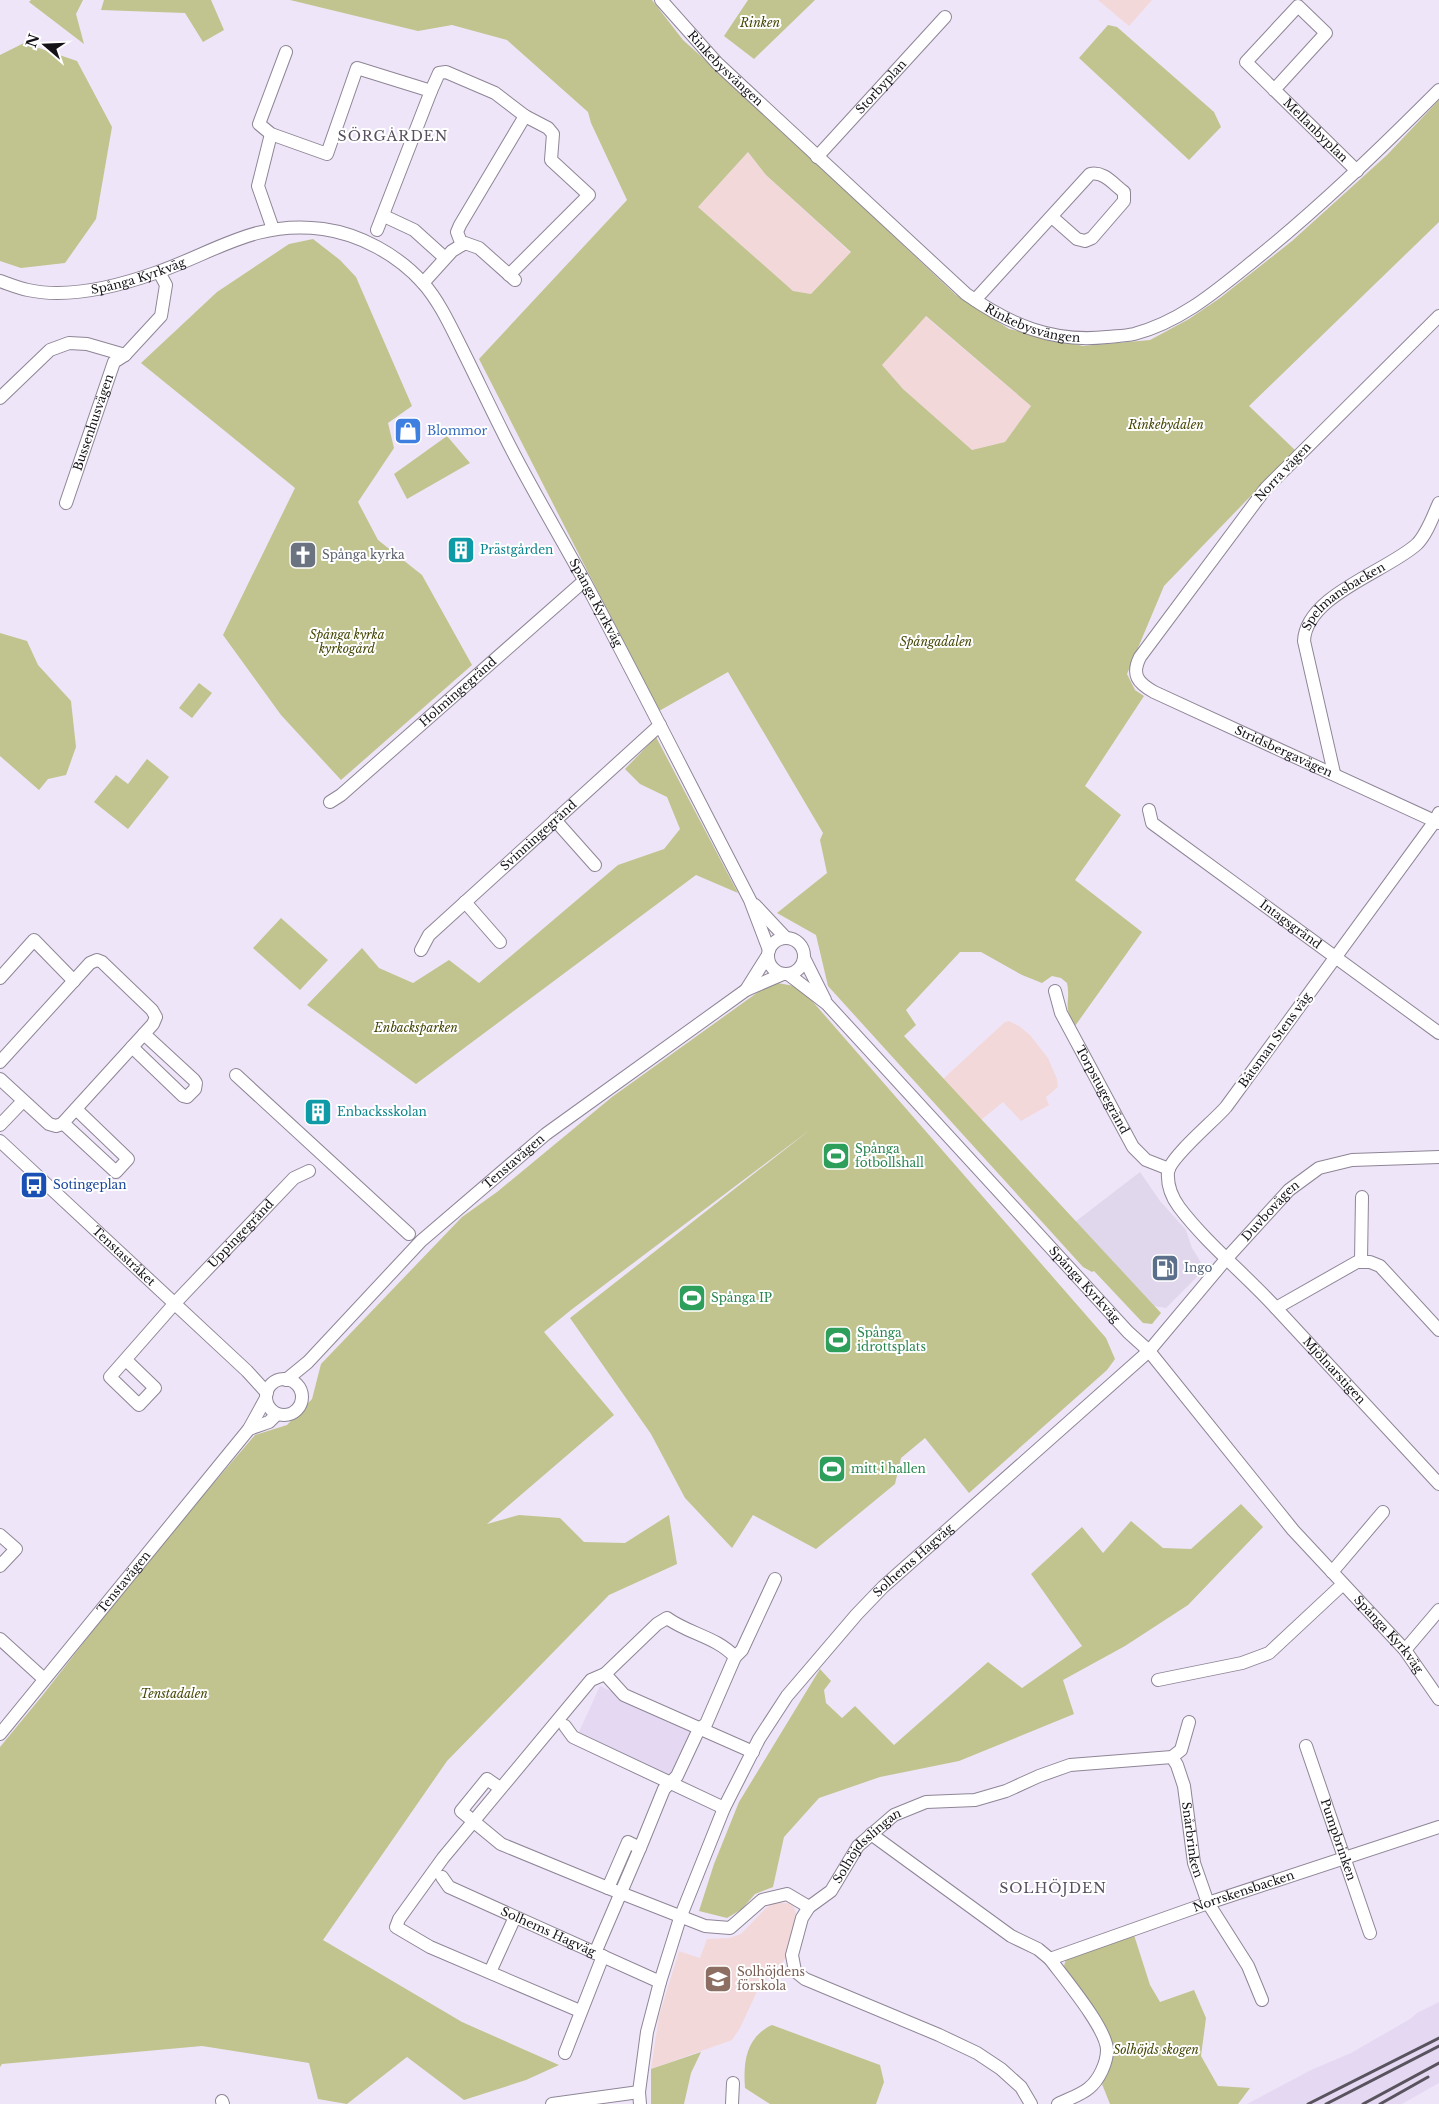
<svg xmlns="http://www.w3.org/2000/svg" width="1439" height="2104" font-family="'Libre Baskerville',serif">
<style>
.commercial{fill:#e1d7ec}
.built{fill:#e5d8f2}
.education{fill:#f3d8d9}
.green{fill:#c1c48e;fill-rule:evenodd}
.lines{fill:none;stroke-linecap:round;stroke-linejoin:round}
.minor-casing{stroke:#8e8596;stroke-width:14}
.minor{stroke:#fff;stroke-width:12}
.rail{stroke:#59535d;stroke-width:3}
.labels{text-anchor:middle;stroke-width:4;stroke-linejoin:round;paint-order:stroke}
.park-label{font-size:12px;font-style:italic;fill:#464706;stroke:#fff}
.street-label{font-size:12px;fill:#151218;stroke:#fff}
.shop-label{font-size:12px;fill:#366cbe;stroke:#fff;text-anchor:start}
.culture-label{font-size:12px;fill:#0d838f;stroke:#fff;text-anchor:start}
.worship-label{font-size:12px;fill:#5b616d;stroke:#fff;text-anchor:start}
.leisure-label{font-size:12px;fill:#27864d;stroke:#fff;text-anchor:start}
.transit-label{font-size:12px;fill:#164399;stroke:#fff;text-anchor:start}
.service-label{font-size:12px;fill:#4e5e75;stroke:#fff;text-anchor:start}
.education-label{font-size:12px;fill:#785e54;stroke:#fff;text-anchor:start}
.neighbourhood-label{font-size:14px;letter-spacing:1px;fill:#585060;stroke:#fff}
</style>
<rect width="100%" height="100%" fill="#efe5f8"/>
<path class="commercial" d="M 1140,1172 L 1160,1201 L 1186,1230 L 1192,1248 L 1205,1269 L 1166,1308 L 1154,1306 L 1075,1222 Z"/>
<g class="built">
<path d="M 600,1686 L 694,1730 L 672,1778 L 578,1734 Z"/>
<path d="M 1439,2002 L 1439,2083 L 1402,2104 L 1247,2104 L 1311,2070 L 1351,2053 L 1410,2019 L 1417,2013 Z"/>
</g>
<g class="education">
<path d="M 1098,0 L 1152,0 L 1129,26 Z"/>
<path d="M 748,152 L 766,175 L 851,253 L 811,294 L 793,291 L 698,207 Z"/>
<path d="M 925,316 L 1031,406 L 1005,442 L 972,450 L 903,389 L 882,365 Z"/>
<path d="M 1009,1021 L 1019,1026 L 1030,1035 L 1048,1058 L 1057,1079 L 1058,1087 L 1046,1097 L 1049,1105 L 1021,1121 L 1003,1102 L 981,1120 L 943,1079 L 1005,1022 Z"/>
<path d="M 774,1903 L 787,1903 L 793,1905 L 797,1916 L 790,1936 L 787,1957 L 759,1987 L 740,2028 L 732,2040 L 651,2069 L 659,2016 L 679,1951 L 700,1958 L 707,1939 L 729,1938 L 741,1934 L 766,1908 Z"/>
</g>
<g class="green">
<path d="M 31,0 L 83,0 L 76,14 L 84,44 L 29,2 Z"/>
<path d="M 104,0 L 211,0 L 224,30 L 203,42 L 185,13 L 101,10 Z"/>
<path d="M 290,0 L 652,0 L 683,40 L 741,92 L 956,295 L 1009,329 L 1083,346 L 1150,340 L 1189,319 L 1220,298 L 1292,241 L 1387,155 L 1439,100 L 1439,222 L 1249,406 L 1295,450 L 1164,586 L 1127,674 L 1135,690 L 1144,696 L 1085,786 L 1121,815 L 1075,880 L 1142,932 L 1075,1026 C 1062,1006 1071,1003 1067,983 L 1061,978 L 1052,976 L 1042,983 L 1022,975 L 981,952 L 960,952 L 906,1010 L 916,1025 L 904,1036 L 1161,1313 L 1152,1324 L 1143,1323 L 1094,1271 L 1092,1272 L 1083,1267 L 828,986 L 816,935 L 777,913 L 827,873 L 820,840 L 823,833 L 728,672 L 659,711 L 479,359 L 627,200 L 591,123 L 588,112 L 507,40 L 452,25 L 418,31 ZM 748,152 L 766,175 L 851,252 L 811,294 L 793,291 L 698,207 ZM 926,316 L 1031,406 L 1005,442 L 972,450 L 903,389 L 882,365 Z"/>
<path d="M 748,0 L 815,0 L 754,59 L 724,36 Z"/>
<path d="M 1108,25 L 1117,27 L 1214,112 L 1221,127 L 1189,160 L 1079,58 Z"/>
<path d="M 24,43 L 77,61 L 112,127 L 96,219 L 65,263 L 21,268 L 0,261 L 0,55 Z"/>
<path d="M 313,239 L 340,260 L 356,277 L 412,406 L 388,423 L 394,448 L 358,502 L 378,540 L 422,575 L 472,665 L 341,780 L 281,715 L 223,635 L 295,488 L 141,363 L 217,292 L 289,244 Z"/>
<path d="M 447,436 L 470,463 L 407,499 L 394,474 Z"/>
<path d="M 0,633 L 27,641 L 38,665 L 71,701 L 76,747 L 66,775 L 48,779 L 39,790 L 0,756 Z"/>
<path d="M 199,683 L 212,693 L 192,718 L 179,708 Z"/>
<path d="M 656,737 L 738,893 L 696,875 L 416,1084 L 307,1005 L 362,948 L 379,968 L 413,983 L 449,960 L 479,983 L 618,865 L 664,849 L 680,829 L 667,797 L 640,784 L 625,769 Z"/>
<path d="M 147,759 L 169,777 L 128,829 L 94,802 L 116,775 L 128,784 Z"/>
<path d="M 281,918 L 328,960 L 300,990 L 253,948 Z"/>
<path d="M 772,982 L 800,987 L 1106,1338 L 1115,1359 L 1107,1370 L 969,1493 L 925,1438 L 901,1458 L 895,1484 L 816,1549 L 753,1515 L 732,1548 L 685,1498 L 651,1434 L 570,1318 L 811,1129 L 571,1310 L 544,1332 L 614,1415 L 487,1524 L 519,1515 L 560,1518 L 584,1542 L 625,1543 L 669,1515 L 677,1564 L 609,1595 L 447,1761 L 323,1940 L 462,2022 L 559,2065 L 526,2080 L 464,2100 L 407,2057 L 347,2104 L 318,2099 L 309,2063 L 202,2046 L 2,2064 L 0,2067 L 0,1747 L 42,1696 L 151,1556 L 255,1435 L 287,1425 L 312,1399 L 321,1364 L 462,1217 L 497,1192 L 612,1097 Z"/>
<path d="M 1241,1504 L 1263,1527 L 1188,1605 L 1125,1646 L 1063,1680 L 1074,1714 L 959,1761 L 880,1777 L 819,1798 L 784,1837 L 773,1887 L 755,1894 L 742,1909 L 727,1918 L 699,1911 L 714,1864 L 739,1802 L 820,1669 L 831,1681 L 824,1690 L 826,1703 L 842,1718 L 855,1706 L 894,1745 L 988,1662 L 1022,1688 L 1082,1646 L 1031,1574 L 1082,1527 L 1103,1553 L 1131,1521 L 1163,1548 L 1191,1549 Z"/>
<path d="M 1134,1935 L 1150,1985 L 1160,2002 L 1194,1990 L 1206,2018 L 1201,2056 L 1218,2086 L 1250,2088 L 1238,2104 L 1110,2104 L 1102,2084 L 1112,2063 L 1107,2031 L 1064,1966 L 1066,1959 Z"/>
<path d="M 772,2025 L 880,2065 L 884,2082 L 876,2104 L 770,2104 L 745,2088 C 743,2062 746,2037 772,2025 Z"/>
<path d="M 701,2052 L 691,2073 L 684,2104 L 651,2104 L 651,2069 Z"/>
</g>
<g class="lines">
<g class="minor-casing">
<g id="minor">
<path id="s1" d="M 661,0 L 717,63 L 966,294 C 1010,325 1053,343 1107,337 C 1116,336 1125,336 1134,334 C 1180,322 1215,292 1252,262 C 1318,209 1379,150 1439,90"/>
<path d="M 286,52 L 259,124 L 271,134 L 327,154 L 357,68 L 431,91"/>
<path id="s2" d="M 1274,90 L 1326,33 L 1298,6 L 1246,62 L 1357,171"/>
<path d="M 271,134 L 258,186 L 273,229"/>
<path id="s3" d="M 817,157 L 945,17"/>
<path d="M 384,216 L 414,230 L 445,258"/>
<path d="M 377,230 L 431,91 L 439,73 L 446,72 L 495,93 L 525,116 L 548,128 L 553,134 L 551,160 L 589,195 L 509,275"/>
<path d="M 462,245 L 457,232 L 460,225 L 525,116"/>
<path id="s4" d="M 0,281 C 9,284 18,288 28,290 C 69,299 119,286 158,272 C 217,251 256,220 323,229 C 360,234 398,255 423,283 C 439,301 450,325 461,347 C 479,383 496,420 515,456 C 537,498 562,540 585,582 C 641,687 695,794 750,900 L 769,950"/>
<path d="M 423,283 L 452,251 L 465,243 L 479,248 L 515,280"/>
<path d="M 975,300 L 1090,174 C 1104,171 1113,184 1124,192 L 1124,201 L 1092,238 L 1085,241 L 1077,239 L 1052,217"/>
<path id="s5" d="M 1439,316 L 1266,488 L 1140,657 C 1131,675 1138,683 1154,692 L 1439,823"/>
<path d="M 0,398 L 50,350 L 69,343 L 87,344 L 125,355"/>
<path id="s6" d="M 66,503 L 114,362 L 125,355 L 161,316 L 166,285 L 159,272"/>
<path id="s7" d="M 1334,773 L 1304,641 C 1306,595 1388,571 1417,544 C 1427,534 1433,516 1439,503"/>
<path id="s8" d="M 330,802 L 341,795 L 584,581"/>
<path id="s9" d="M 1149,810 L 1152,823 L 1439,1033"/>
<path id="s10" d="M 1439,813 L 1435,821 L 1226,1107 C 1214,1121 1170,1157 1168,1172 C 1167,1185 1171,1196 1179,1207 C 1207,1244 1245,1274 1276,1308 C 1331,1367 1385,1426 1439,1484"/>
<path d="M 555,820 L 595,865"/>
<path d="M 465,902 L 500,942"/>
<path d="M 755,905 L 785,937"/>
<circle cx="786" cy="956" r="18"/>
<path id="s11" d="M 421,950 L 429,935 L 660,725"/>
<path d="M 804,958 L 825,1000"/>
<path id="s12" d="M 788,974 L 827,1004 L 1128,1332 L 1149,1351 L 1293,1530 L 1405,1650 L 1439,1699"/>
<path d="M 0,978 L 34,940 L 74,981"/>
<path d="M 746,990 L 768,955"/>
<path id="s13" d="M 1055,991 L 1061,1013 L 1133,1147 L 1146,1160 L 1169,1169"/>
<path d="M 132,1047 L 183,1096 L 187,1097 L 195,1089 L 196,1083 L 194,1080 L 144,1034"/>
<path d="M 0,1062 L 90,963 L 97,960 L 102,962 L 152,1010 L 156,1017 L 153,1024 L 62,1124 L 56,1126 L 49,1124 L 0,1079"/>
<path d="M 236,1075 L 409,1234"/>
<path d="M 63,1123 L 116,1172 L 128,1159 L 76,1109"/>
<path d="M 0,1125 L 23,1101"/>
<path id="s14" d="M 0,1141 L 247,1371 L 267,1393"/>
<path d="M 1361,1261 L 1362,1197"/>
<path d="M 1276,1308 L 1357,1262 L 1370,1262 L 1380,1266 L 1439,1330"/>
<path id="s15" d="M 126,1360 L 155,1388 L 139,1405 L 110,1377 L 175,1303 L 294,1178 L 309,1171"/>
<circle cx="284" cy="1397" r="18"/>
<path id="s16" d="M 286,1380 L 308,1362 L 421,1241 L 546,1134 L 746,990 L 783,974"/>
<path d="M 249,1429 L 269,1422 L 277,1414"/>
<path d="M 0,1535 L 16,1549 L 0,1566"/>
<path d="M 1332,1572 L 1383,1512"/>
<path d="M 775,1579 L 742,1650 L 735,1657 L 706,1724 L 699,1729 L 677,1776 L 664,1789 L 640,1848 L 628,1842 L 608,1888 L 705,1926 L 730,1928 L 762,1900 L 787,1894 L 809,1907"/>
<path d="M 0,1639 L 44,1679"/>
<path d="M 1405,1650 L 1439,1610"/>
<path d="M 605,1674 L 624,1695 L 753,1752"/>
<path d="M 1158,1680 L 1242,1663 L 1269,1653 L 1343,1584"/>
<path d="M 565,1726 L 573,1737 L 724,1808"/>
<path id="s17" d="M 0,1734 L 249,1429 L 266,1398"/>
<path id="s18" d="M 1306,1746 L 1370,1933"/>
<path id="s19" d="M 1172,1757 L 1177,1765 L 1184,1786 L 1194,1863 L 1208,1903 L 1248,1966 L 1262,2000"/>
<path d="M 500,1788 L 487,1779 L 461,1811 L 501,1844 L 608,1888"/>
<path id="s20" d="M 871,1834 L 1011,1936 L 1038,1949 L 1050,1959 L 1208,1903 L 1439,1827"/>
<path id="s21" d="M 442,1877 L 449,1887 L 660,1982"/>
<path d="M 595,1953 L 640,1848"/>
<path d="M 1050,1959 C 1064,1978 1107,2029 1107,2050 C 1107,2063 1099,2080 1089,2088 C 1081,2095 1068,2099 1058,2104"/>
<path d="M 490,1972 L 515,1917"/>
<path d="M 580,2011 L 430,1947 L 396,1927 L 399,1919 L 443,1858 L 591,1680 L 605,1674 L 657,1624 L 667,1618 C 689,1634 717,1637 735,1657"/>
<path d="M 565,2053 L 603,1956"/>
<path d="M 222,2101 L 223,2104"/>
<path d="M 552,2104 L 639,2092"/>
<path id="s22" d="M 640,2104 L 639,2092 L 647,2032 L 660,1982 L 680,1918 L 724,1808 L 759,1739 L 787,1696 L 857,1614 L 883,1587 L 1149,1351 L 1227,1258 L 1289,1190 L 1319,1168 L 1352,1160 L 1439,1157"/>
<path d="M 732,2104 L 733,2083"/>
<path id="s23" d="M 1031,2104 L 1021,2087 L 1001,2069 L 977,2053 L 939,2035 L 805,1979 L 795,1971 L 792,1955 L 802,1918 L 809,1907 L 831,1891 L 858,1846 L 894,1815 L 926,1802 L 975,1800 L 1006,1791 L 1039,1776 L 1070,1765 L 1172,1757 L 1181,1750 L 1189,1722"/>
</g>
</g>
<use href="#minor" class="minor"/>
<g class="rail">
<path d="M 1308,2104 L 1439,2038"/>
<path d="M 1326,2104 L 1439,2046"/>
<path d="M 1363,2104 L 1439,2063"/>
<path d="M 1380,2104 L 1428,2077"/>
</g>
</g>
<defs>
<g id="shop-square" transform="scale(1.4375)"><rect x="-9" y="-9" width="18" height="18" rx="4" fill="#3f7fe0" stroke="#fff"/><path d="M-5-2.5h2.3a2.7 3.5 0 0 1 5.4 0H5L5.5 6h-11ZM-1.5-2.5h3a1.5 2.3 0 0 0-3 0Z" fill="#fff"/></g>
<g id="building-square" transform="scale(1.4375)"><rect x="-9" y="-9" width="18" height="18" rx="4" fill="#0f9aa8" stroke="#fff"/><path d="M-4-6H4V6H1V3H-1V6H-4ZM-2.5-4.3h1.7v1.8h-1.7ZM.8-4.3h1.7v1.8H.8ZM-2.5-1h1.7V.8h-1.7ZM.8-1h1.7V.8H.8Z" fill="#fff"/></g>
<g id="church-square" transform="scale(1.4375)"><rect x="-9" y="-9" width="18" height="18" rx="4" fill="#6b7280" stroke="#fff"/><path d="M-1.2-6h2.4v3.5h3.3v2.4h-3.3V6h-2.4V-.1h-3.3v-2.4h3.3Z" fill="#fff"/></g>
<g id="stadium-square" transform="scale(1.4375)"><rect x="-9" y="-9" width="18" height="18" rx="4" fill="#2e9e5b" stroke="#fff"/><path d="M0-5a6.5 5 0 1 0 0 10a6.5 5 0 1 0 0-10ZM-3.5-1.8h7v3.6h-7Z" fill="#fff"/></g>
<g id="bus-square" transform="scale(1.4375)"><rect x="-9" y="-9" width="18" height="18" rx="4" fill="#1a4fb4" stroke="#fff"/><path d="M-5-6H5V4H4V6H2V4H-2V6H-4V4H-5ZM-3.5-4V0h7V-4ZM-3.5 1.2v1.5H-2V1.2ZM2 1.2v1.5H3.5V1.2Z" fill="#fff"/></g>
<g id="fuel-square" transform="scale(1.4375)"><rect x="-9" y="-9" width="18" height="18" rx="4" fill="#5c6f8a" stroke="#fff"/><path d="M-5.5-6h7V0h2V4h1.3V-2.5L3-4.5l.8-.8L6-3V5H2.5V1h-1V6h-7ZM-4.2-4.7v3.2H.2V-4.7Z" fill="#fff"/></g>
<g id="school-square" transform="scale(1.4375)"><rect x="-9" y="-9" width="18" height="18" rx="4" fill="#8d6e63" stroke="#fff"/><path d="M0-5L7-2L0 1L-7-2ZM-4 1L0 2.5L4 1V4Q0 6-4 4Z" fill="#fff"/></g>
</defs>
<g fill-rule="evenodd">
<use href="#shop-square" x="408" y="431"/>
<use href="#building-square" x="461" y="550"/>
<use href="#church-square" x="303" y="555"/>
<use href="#building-square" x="318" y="1112"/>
<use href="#stadium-square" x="836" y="1156"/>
<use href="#bus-square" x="34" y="1185"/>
<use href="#fuel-square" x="1165" y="1268"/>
<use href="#stadium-square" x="692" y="1298"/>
<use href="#stadium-square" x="838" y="1340"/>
<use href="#stadium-square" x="832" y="1469"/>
<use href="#school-square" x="718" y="1979"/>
</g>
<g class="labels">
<g class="park-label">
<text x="760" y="27">Rinken</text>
<text x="1166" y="429">Rinkebydalen</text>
<text x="347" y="639">Spånga kyrka<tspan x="347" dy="14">kyrkogård</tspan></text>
<text x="936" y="646">Spångadalen</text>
<text x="416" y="1032">Enbacksparken</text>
<text x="174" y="1698">Tenstadalen</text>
<text x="1156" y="2054">Solhöjds skogen</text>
</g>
<g class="street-label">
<text dy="4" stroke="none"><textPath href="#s1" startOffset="94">Rinkebysvängen</textPath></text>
<text dy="4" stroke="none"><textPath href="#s3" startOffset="95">Storbyplan</textPath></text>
<text dy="4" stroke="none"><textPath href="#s2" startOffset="290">Mellanbyplan</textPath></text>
<text dy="4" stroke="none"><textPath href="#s4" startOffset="142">Spånga Kyrkväg</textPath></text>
<text dy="4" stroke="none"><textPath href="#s1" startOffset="498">Rinkebysvängen</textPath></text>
<text dy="4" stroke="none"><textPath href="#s6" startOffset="85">Bussenhusvägen</textPath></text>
<text transform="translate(1283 472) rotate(-47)" y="4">Norra vägen</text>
<text dy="4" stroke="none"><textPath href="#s7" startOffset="198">Spelmansbacken</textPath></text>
<text dy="4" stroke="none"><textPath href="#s4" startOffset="815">Spånga Kyrkväg</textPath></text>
<text dy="4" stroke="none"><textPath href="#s8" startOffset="169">Holmingegränd</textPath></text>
<text dy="4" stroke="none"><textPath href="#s5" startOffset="641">Stridsbergavägen</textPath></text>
<text dy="4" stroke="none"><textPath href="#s11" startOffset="165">Svinningegränd</textPath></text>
<text dy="4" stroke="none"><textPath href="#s9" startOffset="185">Intagsgränd</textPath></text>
<text transform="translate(1275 1040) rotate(-54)" y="4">Båtsman Stens väg</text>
<text dy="4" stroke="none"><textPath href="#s13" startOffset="110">Torpstugegränd</textPath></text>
<text dy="4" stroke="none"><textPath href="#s16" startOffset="316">Tenstavägen</textPath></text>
<text dy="4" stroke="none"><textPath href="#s22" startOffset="1125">Duvbovägen</textPath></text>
<text dy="4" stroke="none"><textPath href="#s15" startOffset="298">Uppingegränd</textPath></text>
<text dy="4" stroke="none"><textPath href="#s14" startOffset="169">Tenstastråket</textPath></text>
<text dy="4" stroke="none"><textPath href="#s12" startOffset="430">Spånga Kyrkväg</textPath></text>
<text dy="4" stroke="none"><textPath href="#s10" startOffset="714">Mjölnarstigen</textPath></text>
<text dy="4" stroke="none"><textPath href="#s22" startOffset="624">Solhems Hagväg</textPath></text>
<text dy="4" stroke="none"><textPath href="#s17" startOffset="196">Tenstavägen</textPath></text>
<text dy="4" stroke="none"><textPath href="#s12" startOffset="894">Spånga Kyrkväg</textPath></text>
<text dy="4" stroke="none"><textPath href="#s18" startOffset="99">Pumpbrinken</textPath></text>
<text dy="4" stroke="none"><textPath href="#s19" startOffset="86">Snårbrinken</textPath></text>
<text dy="4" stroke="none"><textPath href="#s23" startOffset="429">Solhöjdsslingan</textPath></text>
<text dy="4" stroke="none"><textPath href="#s20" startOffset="424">Norrskensbacken</textPath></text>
<text dy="4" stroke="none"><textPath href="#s21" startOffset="121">Solhems Hagväg</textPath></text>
</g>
<g class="shop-label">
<text x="427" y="435">Blommor</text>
</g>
<g class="culture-label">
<text x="480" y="554">Prästgården</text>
<text x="337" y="1116">Enbacksskolan</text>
</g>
<g class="worship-label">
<text x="322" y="559">Spånga kyrka</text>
</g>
<g class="leisure-label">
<text x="855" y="1153">Spånga<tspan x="855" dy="14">fotbollshall</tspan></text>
<text x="711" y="1302">Spånga IP</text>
<text x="857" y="1337">Spånga<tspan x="857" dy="14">idrottsplats</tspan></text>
<text x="851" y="1473">mitt i hallen</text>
</g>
<g class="transit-label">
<text x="53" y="1189">Sotingeplan</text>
</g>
<g class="service-label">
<text x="1184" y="1272">Ingo</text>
</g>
<g class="education-label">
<text x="737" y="1976">Solhöjdens<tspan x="737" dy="14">förskola</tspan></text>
</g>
<g class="neighbourhood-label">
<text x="393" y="141">SÖRGÅRDEN</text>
<text x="1053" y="1893">SOLHÖJDEN</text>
</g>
</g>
<g transform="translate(45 45) rotate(289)" stroke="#ffffff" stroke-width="4" paint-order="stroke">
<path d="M0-4L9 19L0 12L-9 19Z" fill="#151218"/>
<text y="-8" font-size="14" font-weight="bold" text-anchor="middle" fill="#151218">N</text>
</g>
</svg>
